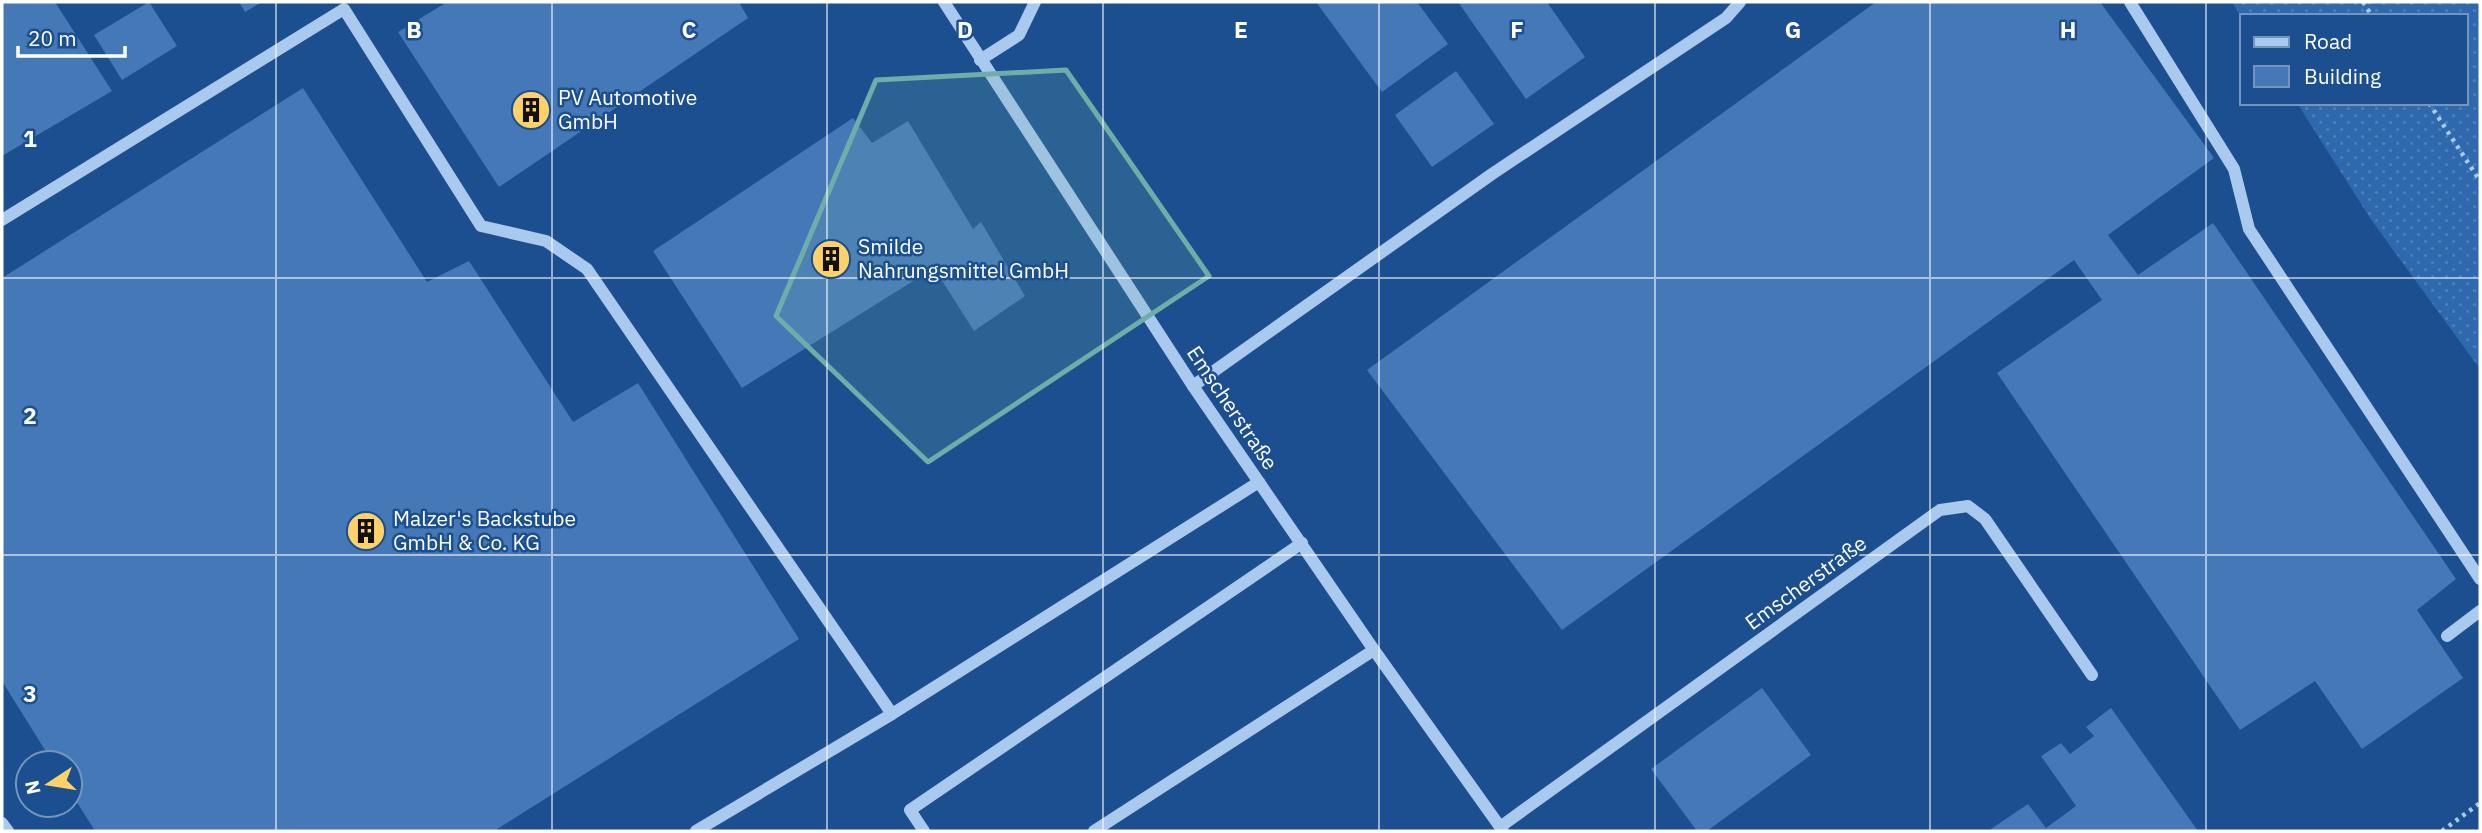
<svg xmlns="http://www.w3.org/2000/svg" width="2482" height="833" font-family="'IBM Plex Sans',sans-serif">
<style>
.grass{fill:url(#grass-dots)}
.building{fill:#4478b7}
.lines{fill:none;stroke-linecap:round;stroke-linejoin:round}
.path{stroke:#a9c9ee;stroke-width:4.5;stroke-dasharray:3.5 5;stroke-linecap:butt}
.minor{stroke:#a9c9ee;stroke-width:12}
.marked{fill:#6fada8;fill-opacity:0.2;stroke:#6fada8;stroke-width:5;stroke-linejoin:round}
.grid{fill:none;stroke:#fff;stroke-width:2;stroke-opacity:0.55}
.labels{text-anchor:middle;stroke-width:5;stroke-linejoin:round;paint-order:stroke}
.poi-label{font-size:21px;fill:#fff;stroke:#1b4f8f;text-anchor:start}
.street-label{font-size:21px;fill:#fff;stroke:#1b4f8f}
.grid-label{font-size:23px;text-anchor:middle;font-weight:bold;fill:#fff;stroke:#1b4f8f;stroke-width:5;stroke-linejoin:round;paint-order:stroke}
</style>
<defs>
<pattern id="grass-dots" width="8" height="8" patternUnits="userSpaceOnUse" patternTransform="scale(1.75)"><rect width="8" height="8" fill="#2e69ad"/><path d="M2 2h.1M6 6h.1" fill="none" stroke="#4d80b9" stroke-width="1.8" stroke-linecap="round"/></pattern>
</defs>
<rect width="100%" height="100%" fill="#1b4f8f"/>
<path class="grass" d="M 2232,2 L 2480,2 L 2480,369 L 2372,221 L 2297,103 L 2466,103 L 2466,16 L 2242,16 L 2242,18 Z"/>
<g class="building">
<path d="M 2,2 L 55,2 L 112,91 L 2,156 Z"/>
<path d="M 149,2 L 177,46 L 122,80 L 94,35 Z"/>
<path d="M 239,2 L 262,2 L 245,12 Z"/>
<path d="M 447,2 L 739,2 L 748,18 L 499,187 L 398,32 Z"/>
<path d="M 1316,2 L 1417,2 L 1448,44 L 1382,92 Z"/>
<path d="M 1458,2 L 1547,2 L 1585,57 L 1526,99 Z"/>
<path d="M 1876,2 L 2100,2 L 2214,158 L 2108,235 L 2138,275 L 2213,223 L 2456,579 L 2417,610 L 2463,678 L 2362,749 L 2315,681 L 2240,730 L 1997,373 L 2102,300 L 2074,260 L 1562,630 L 1367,370 Z"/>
<path d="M 1456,71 L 1494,124 L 1432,167 L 1395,115 Z"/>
<path d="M 303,88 L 427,282 L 469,261 L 573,422 L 638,383 L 799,639 L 494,831 L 95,831 L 70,791 L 70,763 L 53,763 L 2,681 L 2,278 Z"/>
<path d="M 853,118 L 872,143 L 908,121 L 973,229 L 981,222 L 1025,296 L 974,331 L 934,268 L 742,388 L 653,251 Z"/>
<path d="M 1762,688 L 1811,755 L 1707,831 L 1697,831 L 1651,769 Z"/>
<path d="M 2111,708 L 2198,831 L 1988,831 L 2028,804 L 2046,828 L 2076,806 L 2041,756 L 2061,743 L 2070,754 L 2094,736 L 2086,727 Z"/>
</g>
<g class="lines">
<g class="path">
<path d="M 2363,2 L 2372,16"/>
<path d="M 2429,103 L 2480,181"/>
<path d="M 2442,831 L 2480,803"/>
</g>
<g class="minor">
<path d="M 944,2 L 1193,386 L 1374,650 L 1503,831"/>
<path d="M 2130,2 L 2234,169 L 2249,229 L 2480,579"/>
<path d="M 980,60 L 1019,35 L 1035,2"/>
<path d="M 2,220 L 344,9 L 481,226 L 546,241 L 587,269 L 892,714 L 696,831"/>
<path d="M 1193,386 L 1492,174 L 1726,18 L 1740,2"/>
<path d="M 2447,636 L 2480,611"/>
<path d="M 892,714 L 1259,482"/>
<path d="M 2,823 L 8,831"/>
<path d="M 1500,827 L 1940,510 L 1968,506 L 1985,519 L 2092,675"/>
<path d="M 924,831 L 910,810 L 1302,543"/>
<path d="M 1094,831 L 1374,650"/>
</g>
</g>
<path class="marked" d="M 1066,70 L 1209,276 L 928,462 L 776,316 L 876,80 Z"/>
<path class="grid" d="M 276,2 L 276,831M 552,2 L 552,831M 827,2 L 827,831M 1103,2 L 1103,831M 1379,2 L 1379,831M 1655,2 L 1655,831M 1930,2 L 1930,831M 2206,2 L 2206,831M 2,278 L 2480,278M 2,555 L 2480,555"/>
<defs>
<g id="building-disc" transform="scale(2.0125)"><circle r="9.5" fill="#ffd166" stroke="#1b4f8f"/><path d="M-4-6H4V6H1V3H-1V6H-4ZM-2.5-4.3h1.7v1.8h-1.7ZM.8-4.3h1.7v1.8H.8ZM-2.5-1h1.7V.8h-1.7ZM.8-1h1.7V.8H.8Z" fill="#111"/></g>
</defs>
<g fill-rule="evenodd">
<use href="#building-disc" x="531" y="110"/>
<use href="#building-disc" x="831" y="259"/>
<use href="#building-disc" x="366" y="531"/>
</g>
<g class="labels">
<g class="poi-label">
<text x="558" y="105">PV Automotive<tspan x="558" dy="24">GmbH</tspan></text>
<text x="858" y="254">Smilde<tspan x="858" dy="24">Nahrungsmittel GmbH</tspan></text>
<text x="393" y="526">Malzer's Backstube<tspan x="393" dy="24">GmbH &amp; Co. KG</tspan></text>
</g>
<g class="street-label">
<text transform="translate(1232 408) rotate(56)" y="7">Emscherstraße</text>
<text transform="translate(1806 583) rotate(-36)" y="7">Emscherstraße</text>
</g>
</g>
<g class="grid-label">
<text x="414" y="38">B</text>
<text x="689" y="38">C</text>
<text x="965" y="38">D</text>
<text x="1241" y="38">E</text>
<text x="1517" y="38">F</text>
<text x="1793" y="38">G</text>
<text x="2068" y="38">H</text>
<text x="30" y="147">1</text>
<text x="30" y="424">2</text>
<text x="30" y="702">3</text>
</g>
<rect width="2482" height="833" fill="none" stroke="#ffffff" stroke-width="7"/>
<rect x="2240" y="14" width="228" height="91" fill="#1b4f8f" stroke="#7695bc" stroke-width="2"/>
<rect x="2254" y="37" width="35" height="10" fill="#a9c9ee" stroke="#7695bc" stroke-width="2"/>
<text x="2304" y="49" font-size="21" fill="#ffffff">Road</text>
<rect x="2254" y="66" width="35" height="21" fill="#4478b7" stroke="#7695bc" stroke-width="2"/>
<text x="2304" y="84" font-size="21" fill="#ffffff">Building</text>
<g transform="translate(49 784) rotate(258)"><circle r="33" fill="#1b4f8f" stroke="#7695bc" stroke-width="2"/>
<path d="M0-5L12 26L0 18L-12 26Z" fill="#ffd166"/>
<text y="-10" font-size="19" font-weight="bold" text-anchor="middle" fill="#ffffff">N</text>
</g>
<path d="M18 46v10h107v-10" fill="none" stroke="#ffffff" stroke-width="3.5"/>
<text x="28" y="46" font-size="21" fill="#ffffff" stroke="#1b4f8f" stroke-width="5" paint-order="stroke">20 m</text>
</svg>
